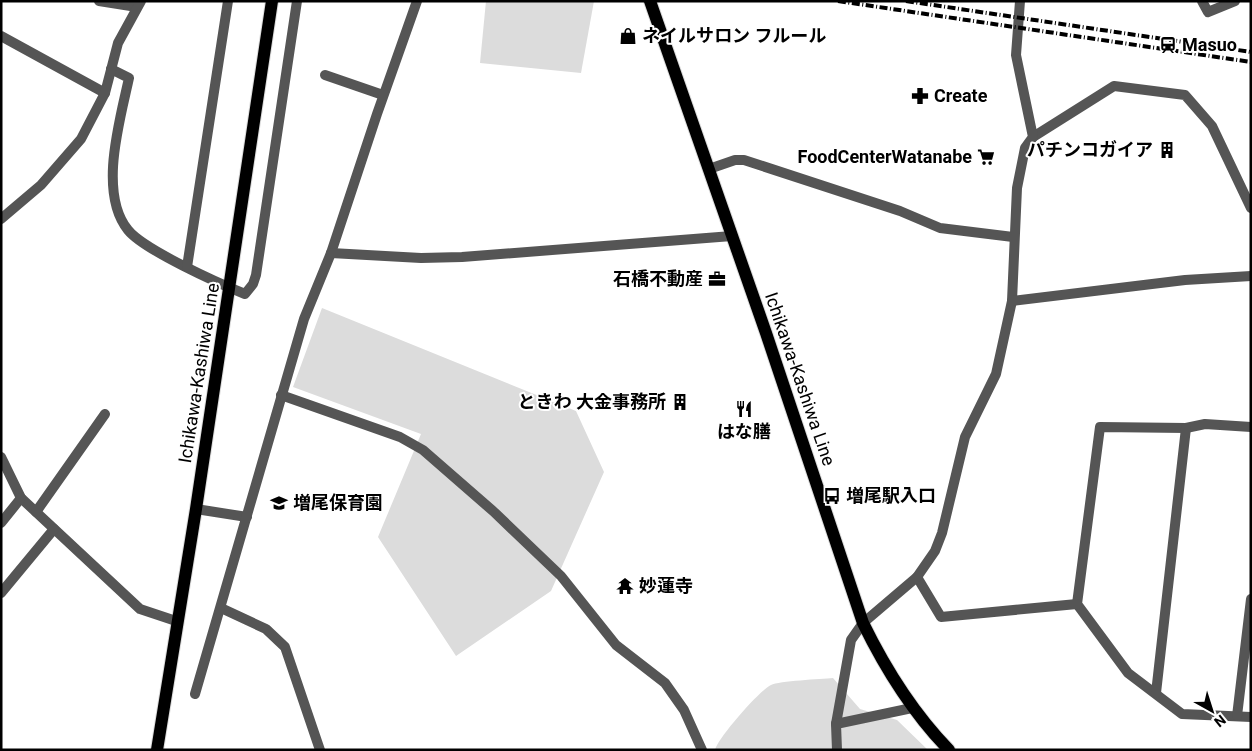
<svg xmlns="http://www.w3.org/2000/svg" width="1252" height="751" font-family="Roboto,'Noto Sans JP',sans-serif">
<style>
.green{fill:#dcdcdc}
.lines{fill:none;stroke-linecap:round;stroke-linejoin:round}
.primary-casing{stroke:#dbdbdb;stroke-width:14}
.minor{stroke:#555;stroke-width:10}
.tertiary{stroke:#555;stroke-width:10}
.primary{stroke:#000;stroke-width:12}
.rail{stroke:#000;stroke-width:4;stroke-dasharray:8 2.5 1 2.5;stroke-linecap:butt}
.labels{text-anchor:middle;stroke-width:4;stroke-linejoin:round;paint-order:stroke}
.poi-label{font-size:18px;font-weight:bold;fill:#000;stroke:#fff;text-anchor:start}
.street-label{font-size:18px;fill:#000;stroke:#fff}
</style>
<rect width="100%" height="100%" fill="#fff"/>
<g class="green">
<path d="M 486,1 L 594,1 L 581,73 L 480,63 Z"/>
<path d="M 322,308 L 576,411 L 604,472 L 551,591 L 456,656 L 378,537 L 421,434 L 293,387 Z"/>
<path d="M 833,678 L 860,709 L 897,720 L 928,750 L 715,750 C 718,738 759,691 771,685 C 779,681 821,679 833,678 Z"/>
</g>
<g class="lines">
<g class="primary-casing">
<g id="primary">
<path d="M 650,1 L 766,333 L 863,623 C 886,670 912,712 949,750"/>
<path d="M 157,750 L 196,509 L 272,1"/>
</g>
</g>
<g class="minor">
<path d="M 99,1 L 137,7"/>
<path d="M 1202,1 L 1208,12 L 1235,1"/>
<path d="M 1,36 L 105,93"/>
<path d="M 111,69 L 129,78 C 120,120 98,193 128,230 C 144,250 220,284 245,294 L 253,284 L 256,275 L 297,1"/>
<path d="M 325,75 L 383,95"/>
<path d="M 1033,137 L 1114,86 L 1185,95 L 1212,126 L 1251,208"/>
<path d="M 709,169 L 735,160 L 744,160 L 900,211 L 940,228 L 1013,237"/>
<path d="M 1,219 L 41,185 L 81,139 L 105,93 L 118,43 L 141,1"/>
<path d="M 331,253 L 377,114 L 417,1"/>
<path d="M 187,267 L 228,1"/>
<path d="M 281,395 L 400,437 L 423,450 L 493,511 L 561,576 L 616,645 L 665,683 L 684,710 L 702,750"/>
<path d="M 1251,427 L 1205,424 L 1186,428 L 1100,427 L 1077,604 L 1128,673 L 1182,714 L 1251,717"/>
<path d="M 1,457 L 21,498 L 140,609 L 176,621"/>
<path d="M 196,509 L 247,517"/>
<path d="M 36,512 L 105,414"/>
<path d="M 1,523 L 21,498"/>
<path d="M 917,577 L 941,617 L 1077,604"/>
<path d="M 1,593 L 54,529"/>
<path d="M 221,608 L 266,629 L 285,647 L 320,750"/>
<path d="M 1156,693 L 1186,428"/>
<path d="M 195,694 L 304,319 L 331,253 L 421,258 L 462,257 L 732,236"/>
<path d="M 1237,716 L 1251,599"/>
<path d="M 836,724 L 851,640 L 863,623 L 917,577 L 935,551 L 942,533 L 965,437 L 996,374 L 1012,301 L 1017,188 L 1025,148 L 1033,137 L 1016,55 L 1020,1"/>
<path d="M 837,750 L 836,724 L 912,708"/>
</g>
<path class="tertiary" d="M 1012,301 L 1185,280 L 1251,276"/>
<use href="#primary" class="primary"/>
<g class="rail">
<path d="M 838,1 L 1251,62"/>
<path d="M 906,1 L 1251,52"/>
</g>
</g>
<defs>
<g id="shop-bare" transform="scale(1.35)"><path d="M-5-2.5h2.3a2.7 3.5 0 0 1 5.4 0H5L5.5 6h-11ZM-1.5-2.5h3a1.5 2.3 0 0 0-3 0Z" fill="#000" stroke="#fff" stroke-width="2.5" paint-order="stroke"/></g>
<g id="station-bare" transform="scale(1.35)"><path d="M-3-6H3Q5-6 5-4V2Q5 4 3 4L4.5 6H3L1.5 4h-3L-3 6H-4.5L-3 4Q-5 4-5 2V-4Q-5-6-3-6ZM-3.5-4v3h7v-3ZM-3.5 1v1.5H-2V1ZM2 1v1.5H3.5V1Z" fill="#000" stroke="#fff" stroke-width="2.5" paint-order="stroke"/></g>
<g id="pharmacy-bare" transform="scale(1.35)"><path d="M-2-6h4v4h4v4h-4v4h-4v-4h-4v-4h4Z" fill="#000" stroke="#fff" stroke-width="2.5" paint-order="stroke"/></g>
<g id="building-bare" transform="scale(1.35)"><path d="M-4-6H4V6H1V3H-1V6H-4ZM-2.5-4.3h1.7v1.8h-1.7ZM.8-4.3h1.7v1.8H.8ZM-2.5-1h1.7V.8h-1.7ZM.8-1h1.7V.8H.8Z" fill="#000" stroke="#fff" stroke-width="2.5" paint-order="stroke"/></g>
<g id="supermarket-bare" transform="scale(1.35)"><path d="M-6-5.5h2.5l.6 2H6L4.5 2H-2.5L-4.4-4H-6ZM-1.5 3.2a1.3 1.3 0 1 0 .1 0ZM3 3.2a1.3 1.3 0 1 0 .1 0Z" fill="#000" stroke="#fff" stroke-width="2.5" paint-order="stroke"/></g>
<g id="office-bare" transform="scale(1.35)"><path d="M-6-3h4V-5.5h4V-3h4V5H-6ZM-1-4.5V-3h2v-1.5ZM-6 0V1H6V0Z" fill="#000" stroke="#fff" stroke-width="2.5" paint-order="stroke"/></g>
<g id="restaurant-bare" transform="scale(1.35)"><path d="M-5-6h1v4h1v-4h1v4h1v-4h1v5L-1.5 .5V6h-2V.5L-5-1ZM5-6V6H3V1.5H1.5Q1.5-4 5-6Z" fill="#000" stroke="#fff" stroke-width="2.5" paint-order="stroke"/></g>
<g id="bus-bare" transform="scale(1.35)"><path d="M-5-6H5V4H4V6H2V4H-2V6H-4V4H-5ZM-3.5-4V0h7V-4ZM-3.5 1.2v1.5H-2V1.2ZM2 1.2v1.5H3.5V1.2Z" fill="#000" stroke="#fff" stroke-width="2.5" paint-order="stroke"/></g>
<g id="school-bare" transform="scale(1.35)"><path d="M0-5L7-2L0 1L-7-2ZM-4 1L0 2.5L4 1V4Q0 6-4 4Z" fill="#000" stroke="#fff" stroke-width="2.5" paint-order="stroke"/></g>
<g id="temple-bare" transform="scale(1.35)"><path d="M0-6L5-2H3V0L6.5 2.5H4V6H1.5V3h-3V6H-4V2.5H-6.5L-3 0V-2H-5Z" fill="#000" stroke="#fff" stroke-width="2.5" paint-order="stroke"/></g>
</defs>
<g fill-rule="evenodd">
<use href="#shop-bare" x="628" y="36"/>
<use href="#station-bare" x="1168" y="45"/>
<use href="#pharmacy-bare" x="920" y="96"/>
<use href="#building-bare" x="1167" y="150"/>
<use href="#supermarket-bare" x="986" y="157"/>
<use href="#office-bare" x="717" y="279"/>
<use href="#building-bare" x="680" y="402"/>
<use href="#restaurant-bare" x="744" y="409"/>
<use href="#bus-bare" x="832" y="496"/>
<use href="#school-bare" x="279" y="503"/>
<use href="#temple-bare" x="625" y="586"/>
</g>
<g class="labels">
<g class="poi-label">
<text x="642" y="42">ネイルサロン フルール</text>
<text x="1182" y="51">Masuo</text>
<text x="934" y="102">Create</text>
<text x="1153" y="156" text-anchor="end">パチンコガイア</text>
<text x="972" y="163" text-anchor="end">FoodCenterWatanabe</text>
<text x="703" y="285" text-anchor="end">石橋不動産</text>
<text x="666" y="408" text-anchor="end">ときわ 大金事務所</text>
<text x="744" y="438" text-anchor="middle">はな膳</text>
<text x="846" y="502">増尾駅入口</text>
<text x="293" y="509">増尾保育園</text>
<text x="639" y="592">妙蓮寺</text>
</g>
<g class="street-label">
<text transform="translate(199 373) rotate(-81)" y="6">Ichikawa-Kashiwa Line</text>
<text transform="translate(800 379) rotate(71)" y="6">Ichikawa-Kashiwa Line</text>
</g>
</g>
<rect width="1252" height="751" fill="none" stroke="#000000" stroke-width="5"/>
<g transform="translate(1212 711) rotate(141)" stroke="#ffffff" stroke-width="4" paint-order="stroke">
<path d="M0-4L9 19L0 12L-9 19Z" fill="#000000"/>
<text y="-8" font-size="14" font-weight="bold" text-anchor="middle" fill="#000000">N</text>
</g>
</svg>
